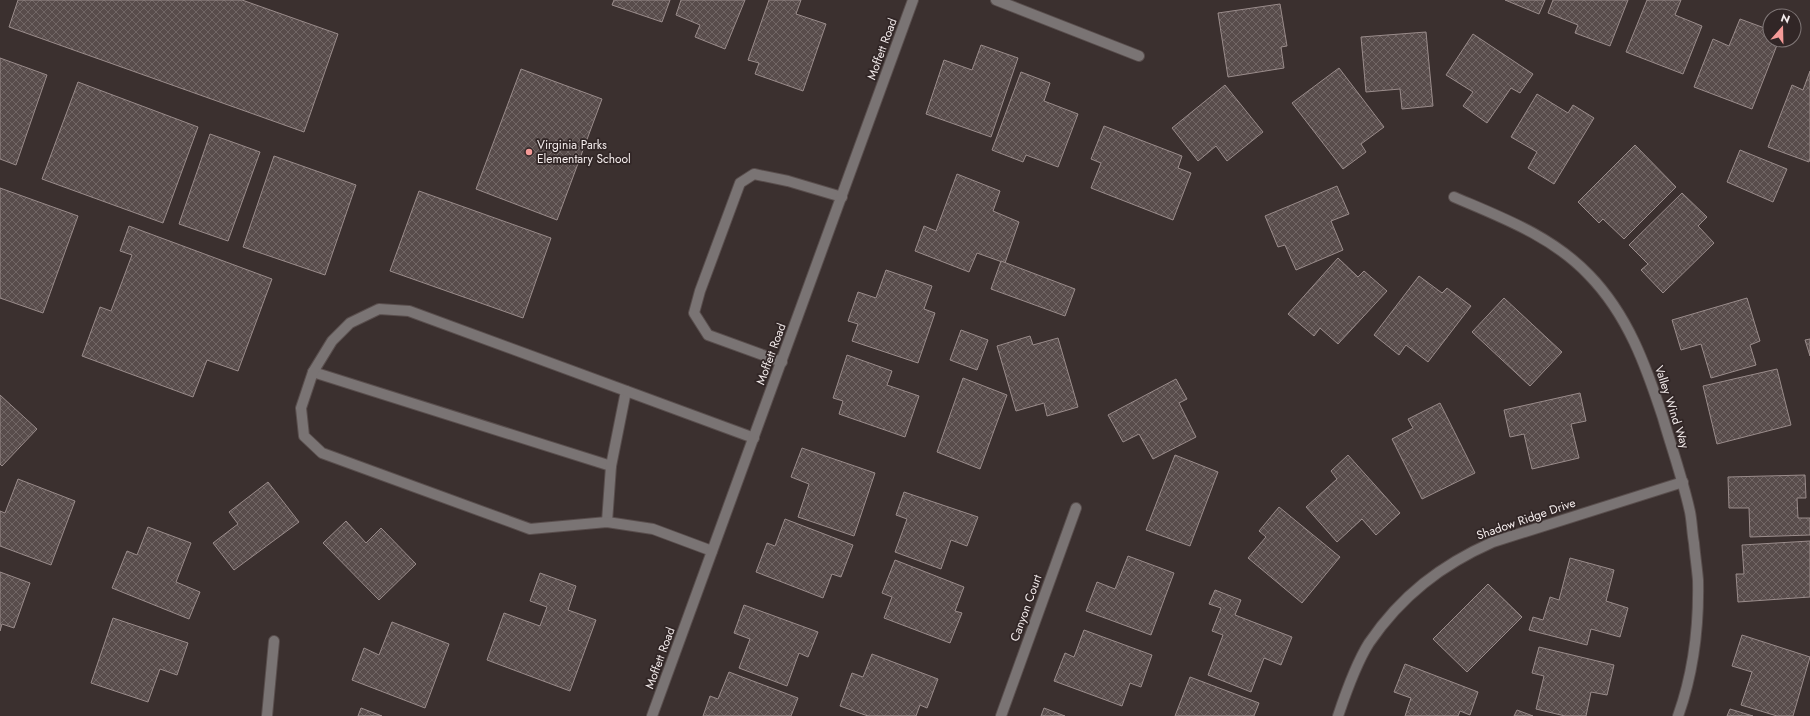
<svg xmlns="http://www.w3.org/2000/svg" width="1810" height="716" font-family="Jost,sans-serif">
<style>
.building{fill:url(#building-cross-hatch);stroke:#9a8c8b}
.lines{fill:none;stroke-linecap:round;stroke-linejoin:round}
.minor-casing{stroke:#594e4d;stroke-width:12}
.minor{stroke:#7a7474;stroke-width:10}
.poi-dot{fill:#f59b98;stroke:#312626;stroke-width:1.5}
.labels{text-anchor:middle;stroke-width:3.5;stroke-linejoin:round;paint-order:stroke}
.street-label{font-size:12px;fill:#f5eded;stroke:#312626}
.poi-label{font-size:12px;fill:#f5eded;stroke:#312626;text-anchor:start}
</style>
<defs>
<pattern id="building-cross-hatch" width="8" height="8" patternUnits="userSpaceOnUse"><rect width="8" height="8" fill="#584c4b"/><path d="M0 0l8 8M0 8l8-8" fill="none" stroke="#716665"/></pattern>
</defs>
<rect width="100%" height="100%" fill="#3b302f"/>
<g class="building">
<path d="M 18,0 L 242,0 L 338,34 L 304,132 L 9,27 Z"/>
<path d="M 614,0 L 670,0 L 662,22 L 612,5 Z"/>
<path d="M 681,0 L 745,0 L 725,49 L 695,37 L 700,25 L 676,15 Z"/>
<path d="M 769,0 L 801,0 L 796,14 L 826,24 L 803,91 L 755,74 L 759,63 L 748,60 Z"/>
<path d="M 1505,0 L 1545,0 L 1539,14 Z"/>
<path d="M 1553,0 L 1628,0 L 1610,46 L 1575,33 L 1578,25 L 1548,13 Z"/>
<path d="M 1647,0 L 1681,0 L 1675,15 L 1702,26 L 1683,74 L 1626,52 Z"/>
<path d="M 1280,4 L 1287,46 L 1281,47 L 1284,68 L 1228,77 L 1218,13 Z"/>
<path d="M 1740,19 L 1770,30 L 1770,40 L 1779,40 L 1752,109 L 1694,87 L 1713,39 L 1729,46 Z"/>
<path d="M 1426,32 L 1433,106 L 1402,109 L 1400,89 L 1366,92 L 1361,37 Z"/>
<path d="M 1473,34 L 1533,74 L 1520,93 L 1511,88 L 1487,123 L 1463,106 L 1473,92 L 1446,75 Z"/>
<path d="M 981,45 L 1018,58 L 991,137 L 926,114 L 944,60 L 972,70 Z"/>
<path d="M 0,58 L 47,75 L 16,165 L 0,159 Z"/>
<path d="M 1339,68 L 1384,127 L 1361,144 L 1366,152 L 1343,169 L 1292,103 Z"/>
<path d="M 521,69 L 602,99 L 557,220 L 476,189 Z"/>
<path d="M 1810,71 L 1810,158 L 1809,162 L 1768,147 L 1792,85 L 1803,90 Z"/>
<path d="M 1021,72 L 1050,83 L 1044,101 L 1078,114 L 1058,167 L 1026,155 L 1023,162 L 992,150 Z"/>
<path d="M 78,82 L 198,127 L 163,223 L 42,179 Z"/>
<path d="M 1225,85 L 1263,132 L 1227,161 L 1216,146 L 1198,161 L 1172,128 Z"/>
<path d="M 1537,94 L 1568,113 L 1573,105 L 1594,118 L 1554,184 L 1528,168 L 1537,152 L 1511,137 Z"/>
<path d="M 1104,126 L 1182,156 L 1178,168 L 1191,173 L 1173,220 L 1091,188 L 1101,163 L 1091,159 Z"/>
<path d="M 210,134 L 260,152 L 228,241 L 179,224 Z"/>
<path d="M 1635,145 L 1676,187 L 1624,239 L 1603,219 L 1599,223 L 1578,202 Z"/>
<path d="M 1740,150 L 1787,169 L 1773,202 L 1727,182 Z"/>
<path d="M 274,156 L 356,185 L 325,275 L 243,247 Z"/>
<path d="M 957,174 L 1000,191 L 993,211 L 1019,222 L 1005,263 L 977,253 L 969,272 L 915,251 L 924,226 L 936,231 Z"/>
<path d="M 1337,186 L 1349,214 L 1331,221 L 1343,250 L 1296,270 L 1285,245 L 1278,247 L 1265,216 Z"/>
<path d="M 0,188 L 78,216 L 43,313 L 0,298 Z"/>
<path d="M 419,191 L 551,238 L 523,318 L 390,271 Z"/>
<path d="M 1682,193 L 1707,217 L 1698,226 L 1714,243 L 1663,293 L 1641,270 L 1648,264 L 1629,245 Z"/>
<path d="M 129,226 L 272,279 L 238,371 L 207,360 L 193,397 L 82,356 L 100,307 L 111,311 L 132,255 L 120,251 Z"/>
<path d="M 1338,258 L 1358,277 L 1364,271 L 1387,291 L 1338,344 L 1320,328 L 1314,336 L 1288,314 Z"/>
<path d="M 1001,261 L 1075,289 L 1065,316 L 991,289 Z"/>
<path d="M 886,270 L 932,286 L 924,309 L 935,313 L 918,363 L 852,341 L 858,324 L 848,321 L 858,292 L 876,298 Z"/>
<path d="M 1419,276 L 1442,293 L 1447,288 L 1471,306 L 1428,362 L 1406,345 L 1399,355 L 1374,335 Z"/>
<path d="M 1504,298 L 1562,352 L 1530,386 L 1472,332 Z"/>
<path d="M 1747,298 L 1760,341 L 1750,345 L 1756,365 L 1711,378 L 1701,344 L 1681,350 L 1672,320 Z"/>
<path d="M 961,330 L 988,340 L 977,370 L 950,360 Z"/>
<path d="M 1030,336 L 1033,345 L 1058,338 L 1078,407 L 1047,416 L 1044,403 L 1016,411 L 997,346 Z"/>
<path d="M 1810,339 L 1810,356 L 1805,340 Z"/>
<path d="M 847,355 L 892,371 L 887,385 L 919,396 L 905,437 L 839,414 L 843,401 L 833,398 Z"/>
<path d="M 1777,369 L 1791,425 L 1717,444 L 1703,386 Z"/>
<path d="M 963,378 L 1007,395 L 980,469 L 937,452 Z"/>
<path d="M 1176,379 L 1187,399 L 1179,403 L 1196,437 L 1153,459 L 1139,434 L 1123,442 L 1108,415 Z"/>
<path d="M 1580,393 L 1586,421 L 1571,424 L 1579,458 L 1532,469 L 1524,434 L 1510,437 L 1504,410 Z"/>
<path d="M 0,395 L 37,429 L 2,466 L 0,464 Z"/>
<path d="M 1440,403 L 1475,473 L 1422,499 L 1392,439 L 1413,428 L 1408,419 Z"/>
<path d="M 802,448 L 875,473 L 854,536 L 798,517 L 809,484 L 791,477 Z"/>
<path d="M 1175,455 L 1218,472 L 1190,546 L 1146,530 Z"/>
<path d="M 1348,455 L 1400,513 L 1376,535 L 1362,519 L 1337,542 L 1306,507 L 1337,479 L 1331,471 Z"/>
<path d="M 1805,475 L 1806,498 L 1797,498 L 1798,518 L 1810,518 L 1810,535 L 1750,537 L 1749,508 L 1729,508 L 1728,477 Z"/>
<path d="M 18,479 L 75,501 L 51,565 L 0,546 L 0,511 L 5,513 Z"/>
<path d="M 268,482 L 299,522 L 234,570 L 213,543 L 238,524 L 229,512 Z"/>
<path d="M 904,492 L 978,517 L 967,546 L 951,540 L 941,569 L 895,552 L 907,519 L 896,515 Z"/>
<path d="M 1279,507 L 1340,557 L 1302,603 L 1248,558 L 1266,537 L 1259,531 Z"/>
<path d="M 785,519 L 853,545 L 841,577 L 832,574 L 823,598 L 756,572 L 767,543 L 775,546 Z"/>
<path d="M 346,521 L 366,543 L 381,528 L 416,564 L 379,600 L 323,543 Z"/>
<path d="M 148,527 L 191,543 L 176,582 L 200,592 L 189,619 L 112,588 L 127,551 L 137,555 Z"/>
<path d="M 1810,541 L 1810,597 L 1738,602 L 1736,574 L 1744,574 L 1742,545 Z"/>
<path d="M 1128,556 L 1174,573 L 1151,635 L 1086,611 L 1097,582 L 1115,589 Z"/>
<path d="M 1570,558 L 1614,570 L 1606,601 L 1628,608 L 1620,637 L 1591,629 L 1587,645 L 1529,630 L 1533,617 L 1543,620 L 1550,597 L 1559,600 Z"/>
<path d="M 895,560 L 964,587 L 955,611 L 962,613 L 950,643 L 884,618 L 892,597 L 882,593 Z"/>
<path d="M 0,572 L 30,583 L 14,628 L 2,624 L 0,631 Z"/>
<path d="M 540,573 L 576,586 L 568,610 L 596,620 L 570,691 L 487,660 L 504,613 L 540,626 L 547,607 L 530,601 Z"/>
<path d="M 1488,584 L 1522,617 L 1467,672 L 1433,639 Z"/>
<path d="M 1215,590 L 1241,600 L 1235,615 L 1292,637 L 1281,665 L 1264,658 L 1251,692 L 1208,675 L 1223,635 L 1212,631 L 1221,608 L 1209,604 Z"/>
<path d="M 744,605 L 818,632 L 808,657 L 799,653 L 787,686 L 739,668 L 750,639 L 734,633 Z"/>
<path d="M 113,618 L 188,643 L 177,675 L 160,669 L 148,702 L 91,683 Z"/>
<path d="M 392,622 L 449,644 L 425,708 L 352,680 L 364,648 L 379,655 Z"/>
<path d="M 1084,630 L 1152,655 L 1141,687 L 1130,683 L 1122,706 L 1054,681 L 1065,653 L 1074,657 Z"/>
<path d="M 1742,635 L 1810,657 L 1793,716 L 1777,716 L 1741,705 L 1752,672 L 1732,666 Z"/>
<path d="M 1539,647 L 1614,665 L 1607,695 L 1591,692 L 1586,716 L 1565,716 L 1536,709 L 1544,676 L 1532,673 Z"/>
<path d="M 872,654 L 938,679 L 927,708 L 920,705 L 916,716 L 868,716 L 840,706 L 852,673 L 863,677 Z"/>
<path d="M 1405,664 L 1478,692 L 1470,715 L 1460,711 L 1458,716 L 1405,716 L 1411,698 L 1394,692 Z"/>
<path d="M 729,672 L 798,698 L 791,716 L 703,716 L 710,696 L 718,699 Z"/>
<path d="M 1190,677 L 1259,703 L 1254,716 L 1175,716 Z"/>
<path d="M 361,708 L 382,716 L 358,716 Z"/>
<path d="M 1044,708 L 1065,716 L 1041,716 Z"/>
<path d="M 1730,709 L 1753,716 L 1727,716 Z"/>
<path d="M 1517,710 L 1533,716 L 1514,716 Z"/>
</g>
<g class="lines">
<g class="minor-casing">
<g id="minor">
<path d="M 996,0 L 1139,56"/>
<path d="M 1454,197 C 1503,218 1552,236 1589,275 C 1628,315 1646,366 1663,418 C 1672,449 1683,480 1690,512 C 1692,522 1692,532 1694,543 C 1695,555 1697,568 1698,580 C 1699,625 1693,674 1678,716"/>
<path d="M 782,362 L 708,335 L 694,313 L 700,291 L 740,183 L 754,174 L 788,181 L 842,197"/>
<path d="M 313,372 L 611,466"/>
<path d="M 607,522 L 611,466 L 626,391"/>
<path d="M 712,551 L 653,529 L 607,522 L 530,529 L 322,453 L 304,436 L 301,408 L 313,372 L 332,341 L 350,323 L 379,309 L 409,311 L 754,438"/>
<path d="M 267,716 L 274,641"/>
<path d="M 652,716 L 913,0"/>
<path d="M 1001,716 L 1076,508"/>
<path d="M 1338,716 C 1345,695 1357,662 1369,643 C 1401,596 1441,565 1493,542 L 1683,482"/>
</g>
</g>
<use href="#minor" class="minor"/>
</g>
<circle class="poi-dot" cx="529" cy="152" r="4"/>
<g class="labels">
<g class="street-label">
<text transform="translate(882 49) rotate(-70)" y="4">Moffett Road</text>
<text transform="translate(771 354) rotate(-70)" y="4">Moffett Road</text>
<text transform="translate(1672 407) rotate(72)" y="4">Valley Wind Way</text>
<text transform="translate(1526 519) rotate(-19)" y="4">Shadow Ridge Drive</text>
<text transform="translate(1026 608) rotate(-70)" y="4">Canyon Court</text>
<text transform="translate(660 658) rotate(-70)" y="4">Moffett Road</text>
</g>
<g class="poi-label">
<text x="537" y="149">Virginia Parks<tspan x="537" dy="14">Elementary School</tspan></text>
</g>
</g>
<g transform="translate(1782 28) rotate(20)"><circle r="19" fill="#312626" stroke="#7f7676"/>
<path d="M0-3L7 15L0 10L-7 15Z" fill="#f59b98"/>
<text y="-6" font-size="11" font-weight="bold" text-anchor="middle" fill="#f5eded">N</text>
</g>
</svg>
